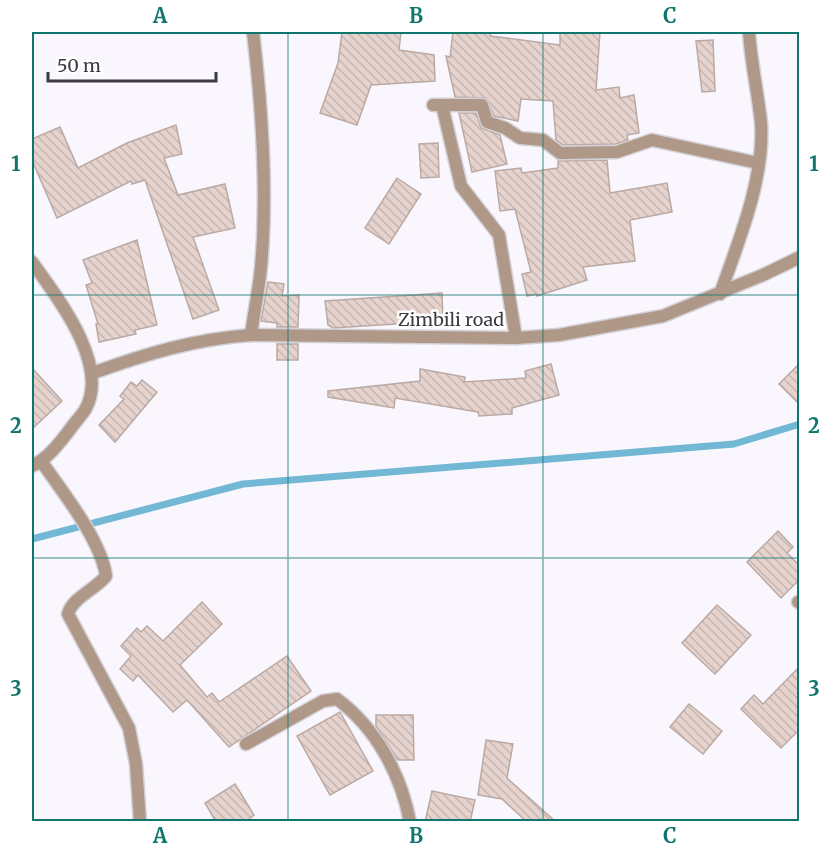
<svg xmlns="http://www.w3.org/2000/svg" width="831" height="853" font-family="Merriweather,serif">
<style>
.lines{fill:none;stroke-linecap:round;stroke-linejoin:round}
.stream{stroke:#72b7d4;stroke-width:7}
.building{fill:url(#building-back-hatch);stroke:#bba9a4;stroke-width:1.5}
.minor-casing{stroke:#d3d1d7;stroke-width:15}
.tertiary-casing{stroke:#d3d1d7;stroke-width:15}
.minor{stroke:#af9887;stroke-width:12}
.tertiary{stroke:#af9887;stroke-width:12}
.grid{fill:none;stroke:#0f766e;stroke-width:1.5;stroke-opacity:0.55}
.labels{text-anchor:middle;stroke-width:5;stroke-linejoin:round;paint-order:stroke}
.street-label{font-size:18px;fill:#3d3b41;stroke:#fff}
.neatline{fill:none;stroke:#0f766e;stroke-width:2}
.grid-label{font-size:20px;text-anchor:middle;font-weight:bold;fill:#0f766e}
</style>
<defs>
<pattern id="building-back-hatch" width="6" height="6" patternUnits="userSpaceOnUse" patternTransform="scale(1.5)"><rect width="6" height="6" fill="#e6d3ce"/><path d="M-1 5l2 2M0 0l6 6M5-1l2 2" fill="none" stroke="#c6b6b2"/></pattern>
</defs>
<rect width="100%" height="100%" fill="#f9f6fd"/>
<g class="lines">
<path class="stream" d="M 32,539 L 243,484 L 734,444 L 800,424"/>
</g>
<g class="building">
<path d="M 342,32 L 401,32 L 399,50 L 434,55 L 435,81 L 371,85 L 357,125 L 320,113 L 338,63 Z"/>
<path d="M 453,32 L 479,32 L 491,33 L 490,36 L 560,45 L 560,32 L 600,32 L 596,90 L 619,87 L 620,98 L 634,95 L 639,133 L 627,135 L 628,140 L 616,144 L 563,145 L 556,140 L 553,101 L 521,99 L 518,121 L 494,116 L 486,98 L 455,97 L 446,56 L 450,57 Z"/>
<path d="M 713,40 L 715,91 L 702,92 L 696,41 Z"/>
<path d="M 459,113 L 476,113 L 481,128 L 500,135 L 507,164 L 472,172 Z"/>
<path d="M 176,125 L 182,154 L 164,158 L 178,195 L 225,184 L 235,228 L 193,237 L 219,310 L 193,319 L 145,180 L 132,184 L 131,181 L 57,218 L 32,160 L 32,139 L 60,127 L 78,168 L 127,143 Z"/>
<path d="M 438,143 L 439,177 L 421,178 L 419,144 Z"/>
<path d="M 607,160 L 610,193 L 667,183 L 672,212 L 630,220 L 635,261 L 583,267 L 587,280 L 537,296 L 536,294 L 527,296 L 522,274 L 531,272 L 515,209 L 500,211 L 495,171 L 521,168 L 522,173 L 558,168 L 558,161 Z"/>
<path d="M 397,178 L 421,194 L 389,244 L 365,228 Z"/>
<path d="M 137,240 L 157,325 L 135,330 L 136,334 L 99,342 L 96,324 L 98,324 L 86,285 L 92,283 L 83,260 Z"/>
<path d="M 268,282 L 284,284 L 282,296 L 299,295 L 298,327 L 277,327 L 277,323 L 261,321 Z"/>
<path d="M 442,293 L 443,321 L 333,328 L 328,325 L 325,301 Z"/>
<rect x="277" y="344" width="21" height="16"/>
<path d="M 800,363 L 800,405 L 779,384 Z"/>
<path d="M 551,364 L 559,395 L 512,408 L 512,414 L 479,416 L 478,412 L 395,398 L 394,408 L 328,397 L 328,391 L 420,381 L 420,369 L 465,377 L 464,382 L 526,378 L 525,371 Z"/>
<path d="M 32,368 L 62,401 L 32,429 Z"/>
<path d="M 142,380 L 157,392 L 115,442 L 99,425 L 124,399 L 120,396 L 131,382 L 137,386 Z"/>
<path d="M 778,531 L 793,547 L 787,553 L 800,566 L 800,579 L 781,598 L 747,562 Z"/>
<path d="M 202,602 L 222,624 L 180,665 L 207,697 L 212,693 L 219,702 L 287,656 L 311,691 L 229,747 L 187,700 L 173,712 L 138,675 L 133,681 L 120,669 L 131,656 L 121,646 L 137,628 L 141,632 L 147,626 L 163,641 Z"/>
<path d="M 717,605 L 751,635 L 715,674 L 682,643 Z"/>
<path d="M 800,666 L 800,729 L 781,748 L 741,709 L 754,695 L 763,704 Z"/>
<path d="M 689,704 L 722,731 L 703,754 L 670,727 Z"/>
<path d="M 340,712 L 373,771 L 330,795 L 297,736 Z"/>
<path d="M 376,715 L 413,715 L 414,760 L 398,760 L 376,726 Z"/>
<path d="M 486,740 L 513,744 L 507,778 L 556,822 L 527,822 L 502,799 L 478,795 Z"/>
<path d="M 235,784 L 254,815 L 245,822 L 216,822 L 205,803 Z"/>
<path d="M 432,791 L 475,800 L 470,822 L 425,822 Z"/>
</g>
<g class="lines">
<g class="minor-casing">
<g id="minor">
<path d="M 433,105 L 482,105 L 487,122 L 505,128 L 520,138 L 543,140 L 560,153 L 617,152 L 652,140 L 758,163"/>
<path d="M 442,105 L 461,186 L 499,235 L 516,338"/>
<path d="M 720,294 C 738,243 765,178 761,123 C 758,93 751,63 749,32"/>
<path d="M 251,335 C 254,312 259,289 261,267 C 268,189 262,108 253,32"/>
<path d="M 93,373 C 145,354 195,339 251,335 L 516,338 L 559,335 L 663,316 L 763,275 L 800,257"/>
<path d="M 41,461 C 62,491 101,540 106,576 C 96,589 72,598 68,614 L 129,728 L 136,764 L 140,822"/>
<path d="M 798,602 L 800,603"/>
<path d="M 246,744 L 323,701 L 337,699 C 376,728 401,774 410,822"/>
</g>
</g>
<g class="tertiary-casing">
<path id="tertiary" d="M 32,262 C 57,297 111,365 85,410 C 80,417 73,425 68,432 C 58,445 47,459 32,466"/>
</g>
<use href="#minor" class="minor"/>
<use href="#tertiary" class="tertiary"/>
</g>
<path class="grid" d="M 288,32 L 288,822M 543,32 L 543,822M 32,295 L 800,295M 32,558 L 800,558"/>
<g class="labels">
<g class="street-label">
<text x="451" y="326">Zimbili road</text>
</g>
</g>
<rect width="831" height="853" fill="none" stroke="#ffffff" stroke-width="66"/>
<path d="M48 72v9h168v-9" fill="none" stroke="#3d3b41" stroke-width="3"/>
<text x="57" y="72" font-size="18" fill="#3d3b41" stroke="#ffffff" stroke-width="4.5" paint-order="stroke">50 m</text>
<rect x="33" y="33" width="765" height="787" class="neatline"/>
<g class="grid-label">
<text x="160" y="23">A</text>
<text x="416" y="23">B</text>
<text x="670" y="23">C</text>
<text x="16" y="171">1</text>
<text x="814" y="171">1</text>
<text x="16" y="433">2</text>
<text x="814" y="433">2</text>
<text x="16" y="696">3</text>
<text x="814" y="696">3</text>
<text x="160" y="843">A</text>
<text x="416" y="843">B</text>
<text x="670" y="843">C</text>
</g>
</svg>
